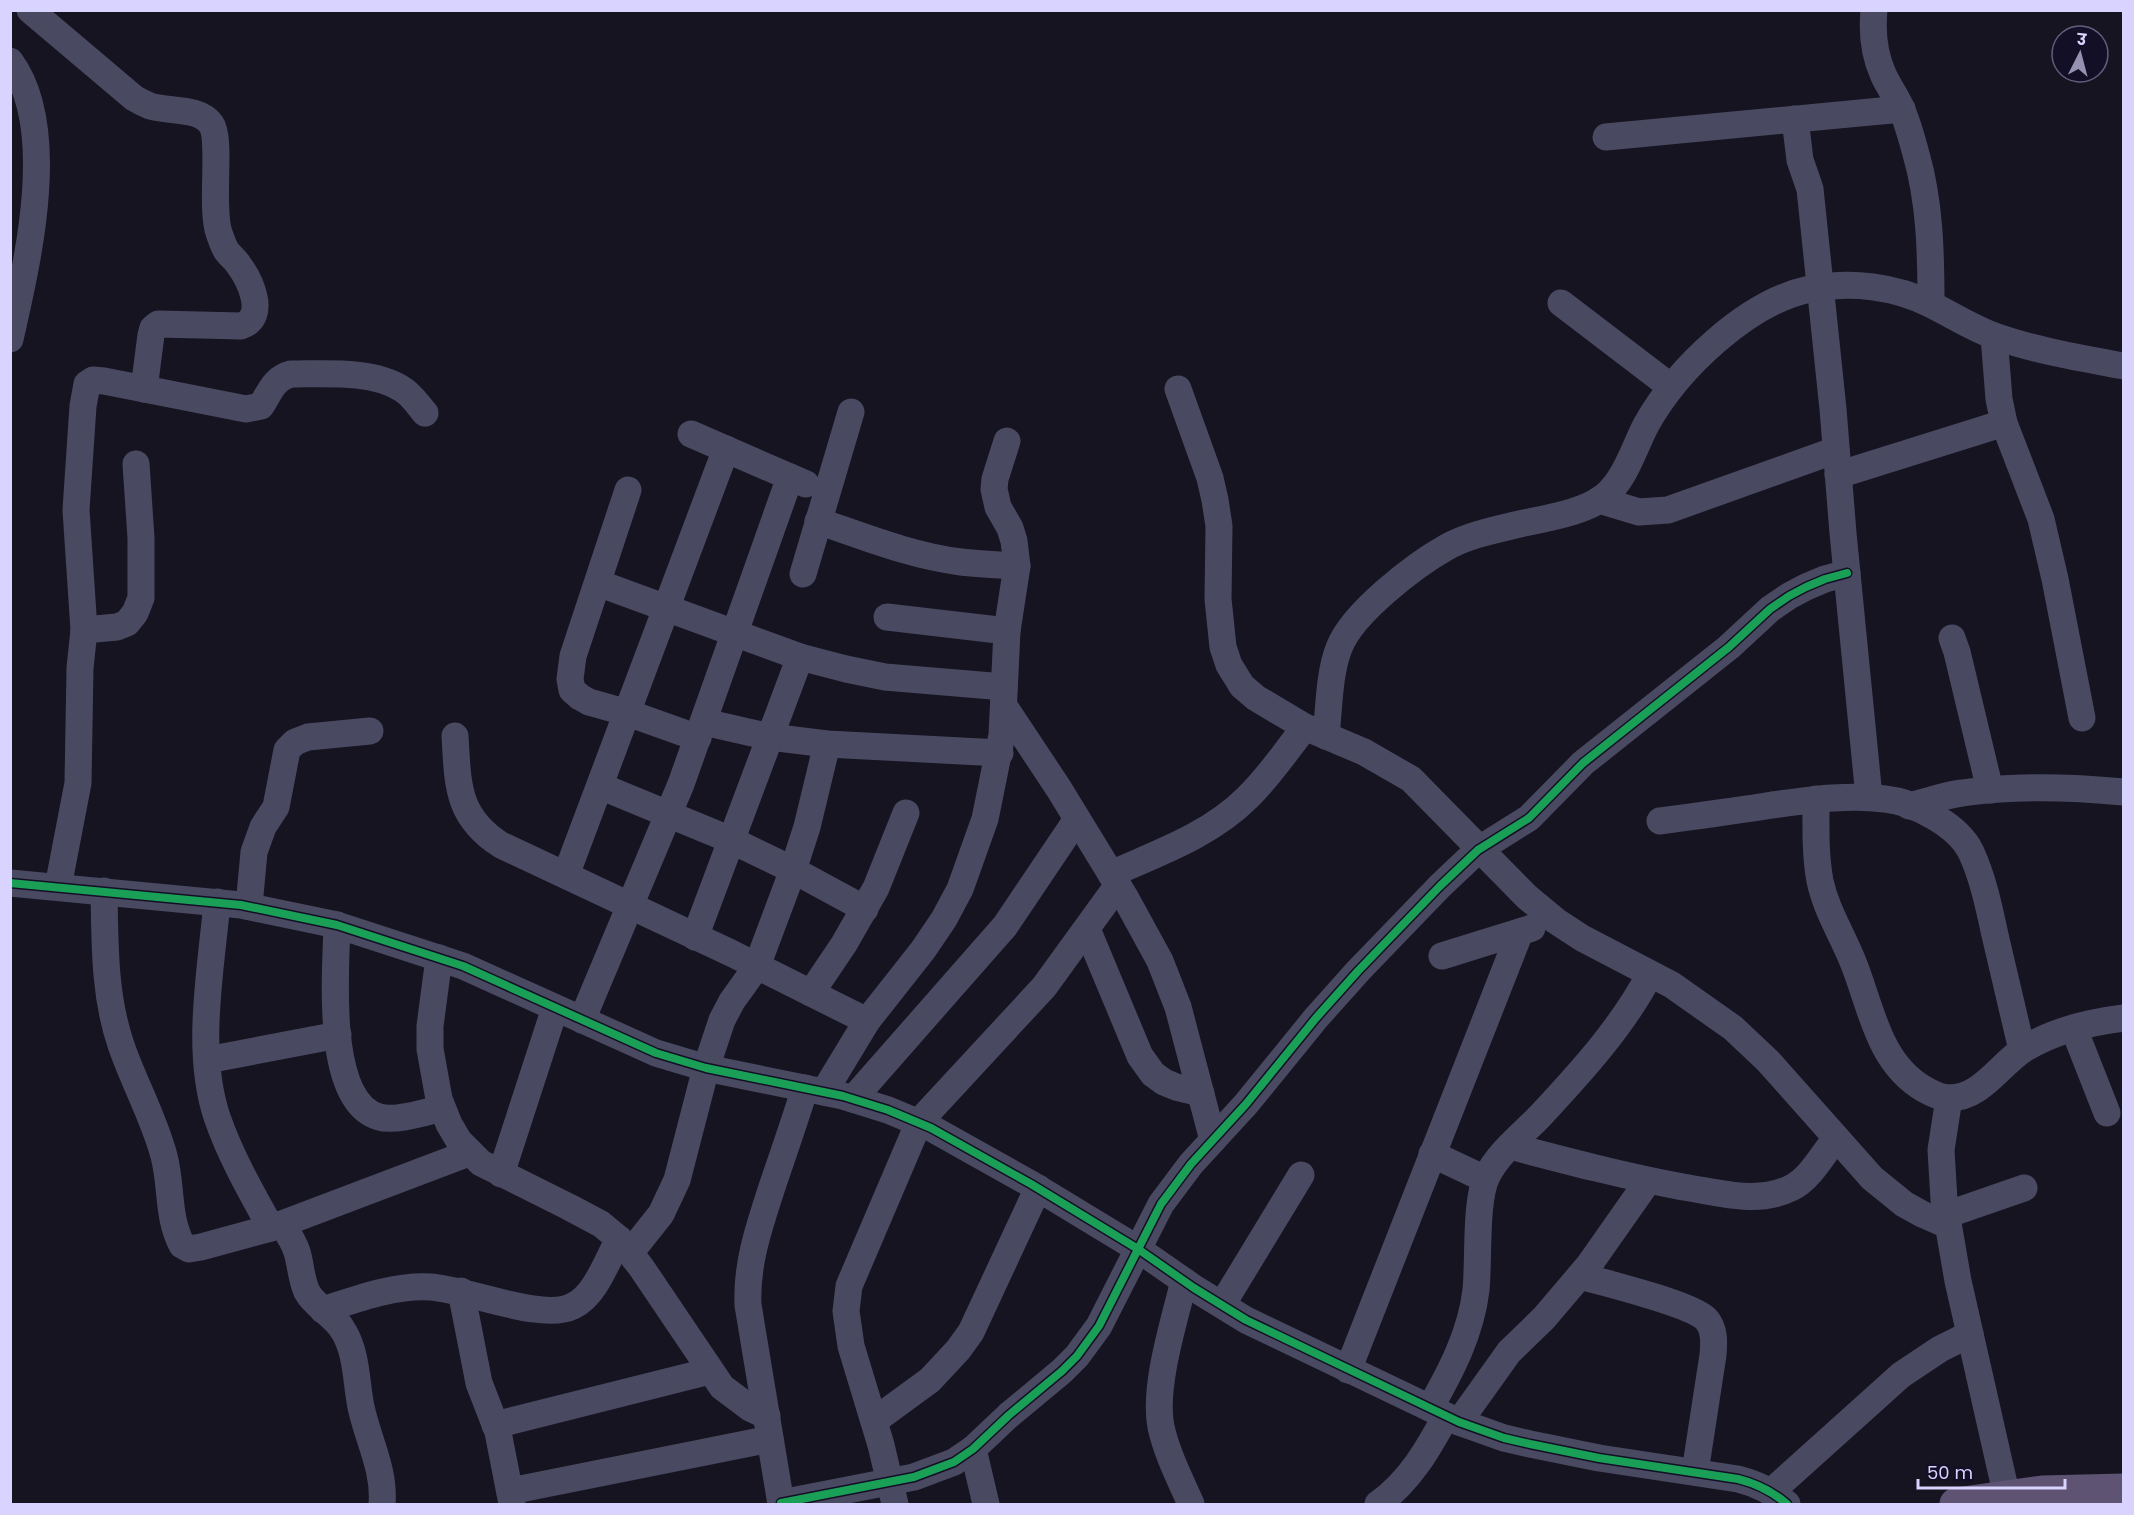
<svg xmlns="http://www.w3.org/2000/svg" width="2134" height="1515" font-family="Poppins,'Noto Sans Devanagari',sans-serif">
<style>
.lines{fill:none;stroke-linecap:round;stroke-linejoin:round}
.minor{stroke:#4a4962;stroke-width:27}
.major{stroke:#5e5373;stroke-width:33}
.cycleway-casing{stroke:#130f26;stroke-width:11}
.cycleway{stroke:#1a9f57;stroke-width:8}
</style>
<rect width="100%" height="100%" fill="#161421"/>
<g class="lines">
<g class="minor">
<path d="M 30,10 L 134,98 C 139,101 145,104 150,106 C 169,112 199,107 211,124 C 222,139 210,206 219,233 C 221,238 223,245 226,250 C 229,255 235,259 238,264 C 250,280 268,317 241,326 L 158,324 L 153,328 L 151,335 L 144,389"/>
<path d="M 1874,10 C 1872,31 1874,54 1883,74 C 1888,86 1897,97 1902,110 C 1908,124 1912,139 1916,154 C 1930,202 1931,254 1931,304"/>
<path d="M 10,61 C 60,128 27,264 10,339"/>
<path d="M 1795,119 L 1800,160 L 1810,189 L 1833,409 L 1843,533 L 1869,797"/>
<path d="M 1606,137 L 1902,109"/>
<path d="M 1561,303 L 1671,387"/>
<path d="M 1994,336 L 1999,399 L 2004,423 L 2041,519 L 2055,579 L 2082,718"/>
<path d="M 1178,389 L 1210,478 L 1215,500 L 1219,526 L 1218,599 L 1223,647 L 1229,665 L 1242,686 L 1256,698 L 1305,727 L 1364,752 L 1411,779 L 1527,897 L 1556,921 L 1582,938 L 1672,985 L 1733,1028 L 1768,1061 L 1872,1178 L 1904,1204 L 1922,1214 L 1947,1225"/>
<path d="M 691,434 L 806,484"/>
<path d="M 1838,475 L 2004,423"/>
<path d="M 628,490 L 573,656 L 570,679 L 572,690 L 580,697 L 589,702 L 628,713 L 698,738"/>
<path d="M 1599,500 L 1639,512 L 1668,510 L 1836,450"/>
<path d="M 818,521 C 865,537 912,556 961,562 C 979,564 998,565 1017,566"/>
<path d="M 803,574 L 851,412"/>
<path d="M 598,583 L 800,657 L 846,669 L 885,677 L 1004,687"/>
<path d="M 887,617 L 1007,631"/>
<path d="M 84,630 L 117,627 L 127,623 L 135,613 L 141,598 L 141,538 L 136,464"/>
<path d="M 1952,638 L 1957,652 L 1990,790"/>
<path d="M 1004,706 L 1059,789 L 1125,897 L 1160,961 L 1178,1007 L 1213,1140"/>
<path d="M 704,722 L 770,737 L 827,744 L 1000,753"/>
<path d="M 455,736 C 458,784 456,816 501,845 L 731,953 L 867,1021"/>
<path d="M 1326,736 C 1329,709 1329,673 1339,648 C 1352,613 1415,565 1447,547 C 1467,536 1490,531 1511,526 C 1539,519 1583,514 1605,496 C 1626,478 1634,448 1646,425 C 1677,369 1747,302 1810,289 C 1851,281 1895,286 1932,305 C 1954,316 1974,329 1997,337 C 2038,351 2081,358 2124,366"/>
<path d="M 600,786 L 731,840 L 793,870 L 865,909"/>
<path d="M 1816,799 C 1816,827 1815,854 1820,881 C 1826,909 1840,931 1851,957 C 1871,1003 1876,1061 1924,1089 C 1931,1093 1940,1098 1949,1098 C 1982,1098 2000,1064 2024,1049 C 2053,1031 2091,1022 2124,1018"/>
<path d="M 1909,806 C 1926,802 1945,795 1962,793 C 2014,785 2072,787 2124,792"/>
<path d="M 1660,821 C 1697,816 1735,811 1772,805 C 1809,800 1848,794 1885,799 C 1914,802 1958,825 1971,852 C 1983,878 1989,907 1995,935 C 2004,973 2013,1011 2022,1050"/>
<path d="M 1111,874 C 1158,853 1210,835 1247,798 C 1269,777 1286,751 1305,727"/>
<path d="M 566,875 L 726,449"/>
<path d="M 10,883 L 241,905 L 337,925 L 463,966 L 656,1053 L 706,1068 L 843,1096 L 888,1110 L 931,1128 L 1031,1184 L 1138,1249 L 1194,1288 L 1246,1320 L 1459,1422 L 1504,1438 L 1530,1444 L 1599,1458 L 1738,1479 C 1758,1484 1772,1491 1787,1504"/>
<path d="M 58,887 L 78,783 L 80,668 L 84,630 L 76,510 L 83,406 L 87,384 L 93,380 L 104,381 L 246,409 L 261,406 C 270,392 274,378 291,374 C 325,374 373,370 402,389 C 412,395 418,405 425,413"/>
<path d="M 104,891 C 105,944 104,995 121,1045 C 134,1083 154,1118 164,1156 C 172,1186 167,1217 182,1245 L 189,1249 L 201,1247 L 271,1228 L 469,1153"/>
<path d="M 217,902 C 211,970 195,1051 217,1117 C 230,1155 251,1192 271,1228"/>
<path d="M 249,906 L 254,852 L 263,827 L 276,807 L 287,750 L 295,742 L 308,737 L 370,731"/>
<path d="M 337,925 C 336,969 324,1101 379,1117 C 395,1122 426,1112 442,1108"/>
<path d="M 1087,929 L 1140,1056 L 1153,1074 L 1164,1082 L 1176,1087 L 1201,1093"/>
<path d="M 695,937 L 800,657"/>
<path d="M 1442,956 L 1532,928"/>
<path d="M 439,958 L 430,1026 L 430,1049 L 439,1099 L 449,1124 L 459,1141 L 481,1163 L 569,1207 L 601,1224 L 619,1239 L 641,1267 L 722,1387 L 750,1408 L 767,1416"/>
<path d="M 811,993 L 844,944 L 876,888 L 906,813"/>
<path d="M 582,1020 L 681,784 L 790,477"/>
<path d="M 2074,1029 L 2107,1113"/>
<path d="M 207,1060 L 338,1035"/>
<path d="M 824,1092 L 867,1021 L 923,950 L 944,919 L 960,889 L 985,819 L 1002,735 L 1007,631 L 1017,566 L 1014,541 L 1010,528 L 998,507 L 994,489 L 995,479 L 1007,441"/>
<path d="M 1949,1098 L 1941,1150 L 1944,1200 L 1958,1281 L 2007,1497"/>
<path d="M 853,1099 L 1005,926 L 1077,819"/>
<path d="M 1510,1146 C 1567,1161 1624,1176 1683,1187 C 1717,1192 1757,1205 1791,1188 C 1810,1179 1823,1154 1836,1138"/>
<path d="M 1432,1154 L 1485,1179"/>
<path d="M 501,1174 L 555,1008"/>
<path d="M 1946,1215 L 2024,1188"/>
<path d="M 282,1224 C 288,1233 294,1242 297,1252 C 301,1265 301,1279 307,1292 C 316,1308 335,1315 344,1332 C 357,1354 356,1382 361,1407 C 368,1440 385,1470 382,1504"/>
<path d="M 630,1253 L 661,1214 L 677,1180 L 706,1068 L 722,1020 L 732,1001 L 757,966 L 793,870 L 807,827 L 827,744"/>
<path d="M 1581,1276 C 1607,1284 1689,1303 1706,1319 C 1715,1329 1714,1343 1713,1355 L 1695,1472"/>
<path d="M 1184,1281 C 1174,1322 1153,1387 1161,1427 C 1167,1454 1180,1479 1191,1504"/>
<path d="M 461,1291 L 479,1383 L 498,1432 L 512,1504"/>
<path d="M 1222,1305 L 1301,1175"/>
<path d="M 323,1310 C 357,1299 394,1285 430,1287 C 468,1289 542,1322 573,1306 C 596,1295 607,1260 619,1239"/>
<path d="M 1348,1370 L 1520,932"/>
<path d="M 1430,1408 C 1451,1371 1471,1333 1476,1290 C 1479,1260 1475,1200 1487,1176 C 1499,1152 1523,1134 1541,1115 C 1581,1072 1623,1026 1650,974"/>
<path d="M 874,1421 L 930,1380 L 958,1350 L 971,1332 L 1038,1188"/>
<path d="M 1459,1422 L 1509,1352 L 1544,1318 L 1589,1265 L 1648,1181"/>
<path d="M 495,1425 L 710,1371"/>
<path d="M 973,1449 L 986,1504"/>
<path d="M 510,1491 L 770,1439"/>
<path d="M 1772,1491 L 1901,1375 L 1940,1349 L 1970,1334"/>
<path d="M 781,1503 L 914,1477 L 954,1462 L 973,1449 L 1009,1415 L 1062,1371 L 1077,1356 L 1099,1326 L 1161,1204 L 1191,1164 L 1246,1104 L 1316,1018 L 1358,971 L 1440,886 L 1478,850 L 1529,818 L 1583,763 L 1729,647 L 1770,609 L 1789,596 L 1806,587 L 1825,579 L 1847,573"/>
<path d="M 781,1504 L 748,1305 C 746,1263 760,1224 773,1184 C 784,1152 795,1120 805,1088"/>
<path d="M 895,1504 L 881,1445 L 851,1346 L 846,1311 L 849,1286 L 919,1122 L 1044,987 L 1118,885"/>
<path d="M 1378,1504 C 1410,1481 1428,1449 1446,1416"/>
</g>
<path class="major" d="M 1956,1504 L 2042,1492 L 2124,1490"/>
<g class="cycleway-casing">
<g id="cycleway">
<path d="M 10,883 L 241,905 L 337,925 L 463,966 L 656,1053 L 706,1068 L 843,1096 L 888,1110 L 931,1128 L 1031,1184 L 1138,1249 L 1194,1288 L 1246,1320 L 1459,1422 L 1504,1438 L 1530,1444 L 1599,1458 L 1738,1479 C 1758,1484 1772,1491 1787,1504"/>
<path d="M 781,1503 L 914,1477 L 954,1462 L 973,1449 L 1009,1415 L 1062,1371 L 1077,1356 L 1099,1326 L 1161,1204 L 1191,1164 L 1246,1104 L 1316,1018 L 1358,971 L 1440,886 L 1478,850 L 1529,818 L 1583,763 L 1729,647 L 1770,609 L 1789,596 L 1806,587 L 1825,579 L 1847,573"/>
</g>
</g>
<use href="#cycleway" class="cycleway"/>
</g>
<rect width="2134" height="1515" fill="none" stroke="#d9d4ff" stroke-width="24"/>
<g transform="translate(2080 54) rotate(6)"><circle r="28" fill="#130f26" stroke="#625e7d" stroke-width="1.5"/>
<path d="M0-4.5L10 22L0 15L-10 22Z" fill="#9591b1"/>
<text y="-9" font-size="16" font-weight="bold" text-anchor="middle" fill="#d9d4ff">उ</text>
</g>
<path d="M1918 1479v9h147v-9" fill="none" stroke="#d9d4ff" stroke-width="3"/>
<text x="1927" y="1479" font-size="18" fill="#d9d4ff" stroke="#130f26" stroke-width="4.5" paint-order="stroke">50 m</text>
</svg>
